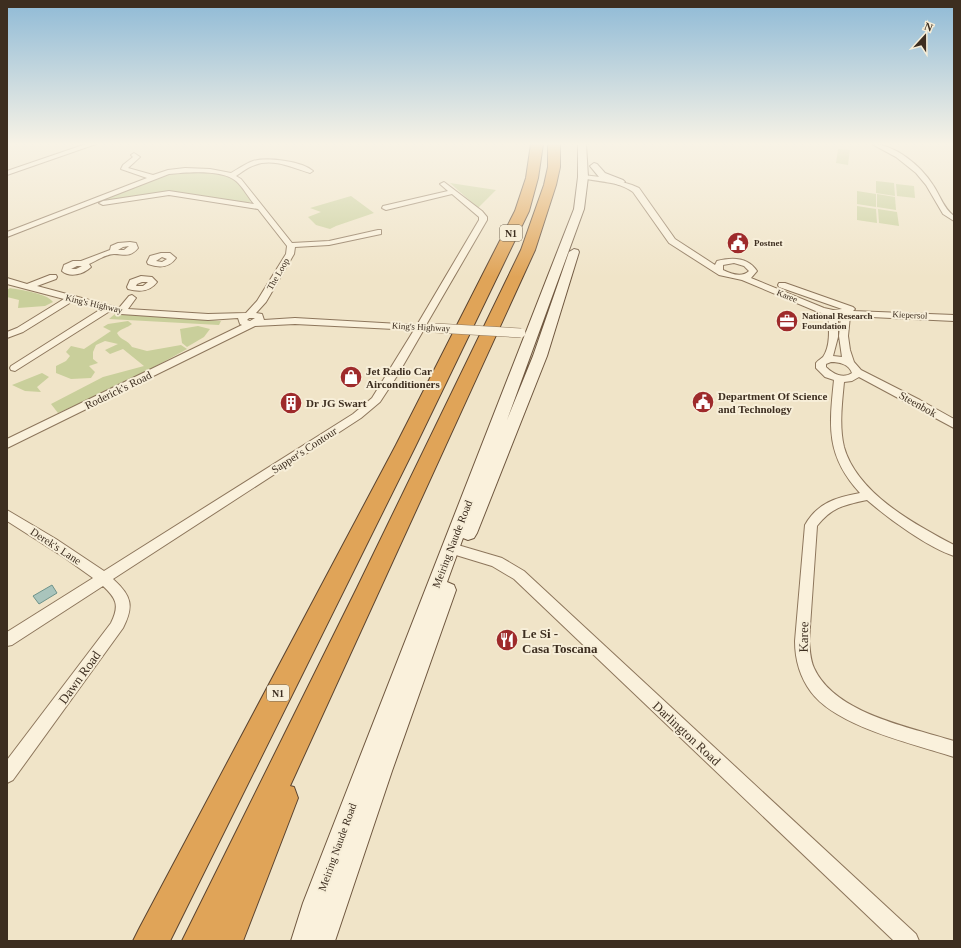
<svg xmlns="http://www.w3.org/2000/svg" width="961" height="948" font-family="'Times New Roman',serif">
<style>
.green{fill:#c9cf9b}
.water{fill:#a9c4bc;stroke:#6f938a}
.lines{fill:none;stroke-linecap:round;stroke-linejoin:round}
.street-casing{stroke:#8d765c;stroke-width:2}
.secondary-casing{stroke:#6f573f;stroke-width:2}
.highway-casing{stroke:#5b4430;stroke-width:2}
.street{fill:#faf1dc;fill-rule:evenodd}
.secondary{fill:#faf1dc;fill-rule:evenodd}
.highway{fill:#e0a458;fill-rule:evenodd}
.street-bridge-casing{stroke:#8d765c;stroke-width:10;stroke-linecap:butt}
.street-bridge{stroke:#faf1dc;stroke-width:9}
.labels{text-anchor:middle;stroke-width:4;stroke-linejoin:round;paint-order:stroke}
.far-poi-label{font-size:9px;font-weight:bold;fill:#3d2e20;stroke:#f7eed8;text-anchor:start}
.far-street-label{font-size:9px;fill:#3d2e20;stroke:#f7eed8}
.shield{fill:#f7eed8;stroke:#756857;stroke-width:1}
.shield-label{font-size:10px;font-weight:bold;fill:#3d2e20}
.poi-label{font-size:11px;font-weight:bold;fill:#3d2e20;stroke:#f7eed8;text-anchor:start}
.street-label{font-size:11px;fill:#3d2e20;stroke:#f7eed8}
.near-poi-label{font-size:13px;font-weight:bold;fill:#3d2e20;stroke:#f7eed8;text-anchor:start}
.near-street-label{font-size:13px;fill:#3d2e20;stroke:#f7eed8}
</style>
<rect width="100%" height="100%" fill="#f0e4c8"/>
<g class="green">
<path d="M 838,149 L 850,150 L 848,165 L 836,163 Z"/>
<path d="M 203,171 C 234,176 234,176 252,201 L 247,203 L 177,192 L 101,201 L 170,173 Z"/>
<path d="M 876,181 L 894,183 L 895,196 L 876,193 Z"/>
<path d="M 450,183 L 496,190 L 478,208 Z"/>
<path d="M 896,184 L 914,186 L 915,198 L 897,196 Z"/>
<path d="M 857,191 L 876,194 L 876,207 L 857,204 Z"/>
<path d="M 877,194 L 895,197 L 896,210 L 877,207 Z"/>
<path d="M 351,196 L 374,213 L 336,226 L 330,229 L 316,225 L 308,217 L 321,212 L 310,208 Z"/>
<path d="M 857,206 L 876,209 L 877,223 L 857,220 Z"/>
<path d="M 878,209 L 897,212 L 899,226 L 879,223 Z"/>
<path d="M 10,288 C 20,290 47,293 53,302 L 45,306 L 18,308 L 19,300 L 7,297 L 7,290 Z"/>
<path d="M 115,314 L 221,321 L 219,325 L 109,319 Z"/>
<path d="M 128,321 L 132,324 C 127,328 122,328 117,333 C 120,340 128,340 132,347 L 147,351 L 181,345 L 187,349 L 138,376 L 58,413 L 51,404 L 103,377 L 144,366 L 123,349 L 110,354 L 105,350 L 118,344 L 105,341 L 96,345 L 93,352 L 93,359 L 98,363 L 89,366 L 95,372 L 91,378 L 71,379 L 56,373 L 56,366 L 66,361 L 70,356 L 66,352 L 71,346 L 84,349 L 111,331 L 103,327 L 108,324 Z"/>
<path d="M 198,326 L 210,329 L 204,337 L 187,347 L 182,343 L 180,329 Z"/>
<path d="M 42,373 L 49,377 L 37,387 L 41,392 L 25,391 L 12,385 Z"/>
</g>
<path class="water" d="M 52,585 L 57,593 L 39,604 L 33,596 Z"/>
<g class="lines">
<g class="street-casing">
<g id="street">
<path d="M 86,144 L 96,144 L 7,175 L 7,171 Z"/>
<path d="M 872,144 C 895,144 921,166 933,185 C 940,195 943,208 954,216 L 954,221 L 943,214 L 926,185 L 916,173 L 896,157 Z"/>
<path d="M 134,153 L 140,157 L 128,168 L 153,175 L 168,170 L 185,168 L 210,169 L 231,173 C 238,169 245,164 253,161 C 267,157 302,161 313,171 L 310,173 C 293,168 273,158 255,165 C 248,167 242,172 236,176 L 241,179 L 292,243 L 329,241 L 378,230 L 381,230 L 381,234 L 329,245 L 295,247 L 294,254 L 266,302 L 256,313 L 262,314 L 264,320 L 295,318 L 417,325 L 479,220 L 479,217 L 452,194 L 386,210 L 382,208 L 383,206 L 448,191 L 440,184 L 444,182 L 482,211 L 487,217 L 487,220 L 426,325 L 431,326 L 433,328 L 431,330 L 423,331 L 397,376 L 380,402 L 361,418 L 113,579 C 132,596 134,606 123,628 L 13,780 L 7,783 L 7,760 L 111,623 C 120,605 116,598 103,586 L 12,645 L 7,646 L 7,632 L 93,578 L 65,558 L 7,521 L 7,510 L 56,539 L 104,571 L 353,414 L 372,398 L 414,330 L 295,324 L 255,326 L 7,448 L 7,439 L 242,325 L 240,324 L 238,318 L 208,320 L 121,314 L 110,311 L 15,371 L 11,370 L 10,368 L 11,366 L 101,309 L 73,301 L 23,332 L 7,338 L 7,332 L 17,328 L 64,299 L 7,284 L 7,278 L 27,284 L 50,275 L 56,275 L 57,277 L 56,279 L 37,286 L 119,308 L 129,296 L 132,295 L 136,298 L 128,309 L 208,314 L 246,313 L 257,301 L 286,254 L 287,246 L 258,209 L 169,195 L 103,205 L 99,203 L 103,201 L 169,191 L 254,204 C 248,197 243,187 236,181 C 222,169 187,172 169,174 L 7,237 L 7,232 L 147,178 L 121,169 L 123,165 L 133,157 L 131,155 ZM 249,318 L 255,318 L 250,321 L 247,320 Z"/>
<path d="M 583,175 L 609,178 L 632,185 L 639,188 L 675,239 L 715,265 L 717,261 C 732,257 748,257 757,271 L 751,278 L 824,308 L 833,310 L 842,309 L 779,287 L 778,285 L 779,283 L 785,283 L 853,307 L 855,309 L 853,311 L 954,315 L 954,321 L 850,316 L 848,336 L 850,350 L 854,362 L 861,370 L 920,400 L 954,419 L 954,428 L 859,377 L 852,381 L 844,382 C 842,403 839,426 844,447 C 857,493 914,524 954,545 L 954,556 C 927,547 889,519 867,500 C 844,505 832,507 817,526 L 809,641 C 810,650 810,659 814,668 C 835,714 910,727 954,741 L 954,757 C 914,744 837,727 811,692 C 800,677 795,660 795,641 L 805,525 C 817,503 837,497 860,493 C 826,456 829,427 834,380 L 825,377 L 816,368 L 816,363 C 818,360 821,359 823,357 C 831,346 829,327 828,315 L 818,312 L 742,280 L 719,275 L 669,243 L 633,192 C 618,181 599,182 581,178 L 580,177 ZM 734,263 L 744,266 L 749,271 C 742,278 731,274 723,270 L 723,265 ZM 838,316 L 841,316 L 839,336 L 842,357 L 833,356 L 838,337 ZM 831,362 C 839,362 849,364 852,373 C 843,379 833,374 826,367 L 826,364 Z"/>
<path d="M 130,242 L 136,243 L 138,248 C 130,258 124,254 114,254 C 106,254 96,261 89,264 L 91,267 C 84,274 70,278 62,271 L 64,265 L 73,261 L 81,261 L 110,250 L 111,246 L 118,243 ZM 129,246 L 124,250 L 118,250 L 123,247 ZM 77,266 L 82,266 L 76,269 L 71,269 Z"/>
<path d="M 161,253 L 170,253 L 176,258 C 169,268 159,268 148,264 L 147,262 L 150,256 ZM 162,257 L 167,259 L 162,262 L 156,261 Z"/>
<path d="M 141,276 L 152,277 L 157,282 C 150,292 139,292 128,289 L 127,287 L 130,280 ZM 142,282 L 148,282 L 143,286 L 136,286 L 137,284 Z"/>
<path d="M 451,543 L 502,558 L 524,571 L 916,934 L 919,941 L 894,941 L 514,579 L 492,566 L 446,552 L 444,548 L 446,544 Z"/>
</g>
</g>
<g class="secondary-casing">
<g id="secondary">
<path d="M 578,144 L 586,144 L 588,177 L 584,209 L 507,420 L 533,356 L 569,252 L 574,249 L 578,250 L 579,252 L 547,356 L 477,533 L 474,538 L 468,540 L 463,538 L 447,582 L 454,585 L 456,590 L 392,771 L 335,941 L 291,941 L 303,903 L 356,767 L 574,209 L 578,177 Z"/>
<path d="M 594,163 L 597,164 L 605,173 L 623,180 L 625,182 L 620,185 L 599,177 L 590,166 Z"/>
</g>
</g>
<g class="highway-casing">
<g id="highway">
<path d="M 531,144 L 543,144 L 538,178 L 529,211 L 416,445 L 170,941 L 133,941 L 139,929 L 396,445 L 515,211 L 526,178 Z"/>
<path d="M 548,144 L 560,144 L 560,167 L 556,185 L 535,250 L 290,786 L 294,787 L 298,798 L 243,941 L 182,941 L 357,588 L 521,250 L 544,185 L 548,167 Z"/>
</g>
</g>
<use href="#street" class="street"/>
<use href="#secondary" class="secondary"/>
<use href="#highway" class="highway"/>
<g class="street-bridge-casing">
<path id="street-bridge" d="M 435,328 L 521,333"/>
</g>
<use href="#street-bridge" class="street-bridge"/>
</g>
<linearGradient id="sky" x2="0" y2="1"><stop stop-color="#8fbad6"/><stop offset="0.52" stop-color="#f8f3e6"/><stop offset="1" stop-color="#f8f3e6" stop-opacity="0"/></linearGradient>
<rect width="961" height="277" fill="url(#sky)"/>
<defs>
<g id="civic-disc" transform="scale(1.15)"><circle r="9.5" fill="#9e2a2b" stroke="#f7eed8"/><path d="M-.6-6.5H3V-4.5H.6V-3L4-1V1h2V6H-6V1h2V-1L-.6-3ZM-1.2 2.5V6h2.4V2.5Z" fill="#fff"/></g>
<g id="office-disc" transform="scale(1.15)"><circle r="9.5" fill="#9e2a2b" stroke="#f7eed8"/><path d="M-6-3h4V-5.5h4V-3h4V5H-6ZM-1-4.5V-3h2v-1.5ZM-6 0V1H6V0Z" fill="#fff"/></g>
<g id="shop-disc" transform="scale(1.15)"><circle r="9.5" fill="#9e2a2b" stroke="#f7eed8"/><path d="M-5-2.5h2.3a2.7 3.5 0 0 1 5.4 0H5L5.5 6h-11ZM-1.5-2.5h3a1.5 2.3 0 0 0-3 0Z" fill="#fff"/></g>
<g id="building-disc" transform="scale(1.15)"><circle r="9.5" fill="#9e2a2b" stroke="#f7eed8"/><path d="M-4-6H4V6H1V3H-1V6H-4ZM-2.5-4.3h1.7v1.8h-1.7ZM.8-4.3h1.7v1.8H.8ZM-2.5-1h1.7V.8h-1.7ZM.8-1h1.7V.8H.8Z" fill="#fff"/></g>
<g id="restaurant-disc" transform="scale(1.15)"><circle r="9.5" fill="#9e2a2b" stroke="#f7eed8"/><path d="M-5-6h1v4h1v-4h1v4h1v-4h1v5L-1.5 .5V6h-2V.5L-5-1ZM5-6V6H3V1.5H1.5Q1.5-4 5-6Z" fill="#fff"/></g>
</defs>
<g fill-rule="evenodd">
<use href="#civic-disc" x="738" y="243"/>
<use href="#office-disc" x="787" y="321"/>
<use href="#shop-disc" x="351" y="377"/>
<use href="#civic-disc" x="703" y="402"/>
<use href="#building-disc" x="291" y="403"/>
<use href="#restaurant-disc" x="507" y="640"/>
</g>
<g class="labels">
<g class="far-poi-label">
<text x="754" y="246">Postnet</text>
<text x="802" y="319">National Research<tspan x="802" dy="10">Foundation</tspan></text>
</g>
<g class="far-street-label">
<text transform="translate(278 274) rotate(-60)" y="3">The Loop</text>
<text transform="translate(787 296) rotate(22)" y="3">Karee</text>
<text transform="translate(94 304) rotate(13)" y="3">King's Highway</text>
<text transform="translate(910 315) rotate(3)" y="3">Kiepersol</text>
<text transform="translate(421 327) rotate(3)" y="3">King's Highway</text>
</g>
<g class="shield">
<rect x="500" y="225" width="22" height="16" rx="3"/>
<rect x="267" y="685" width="22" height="16" rx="3"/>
</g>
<g class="shield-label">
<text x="511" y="237">N1</text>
<text x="278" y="697">N1</text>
</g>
<g class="poi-label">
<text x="366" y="375">Jet Radio Car<tspan x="366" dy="13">Airconditioners</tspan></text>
<text x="718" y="400">Department Of Science<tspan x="718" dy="13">and Technology</tspan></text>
<text x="306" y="407">Dr JG Swart</text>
</g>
<g class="street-label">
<text transform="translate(118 390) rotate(-26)" y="4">Roderick's Road</text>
<text transform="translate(918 404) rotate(29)" y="4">Steenbok</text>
<text transform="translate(304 450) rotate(-33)" y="4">Sapper's Contour</text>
<text transform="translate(452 544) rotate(-69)" y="4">Meiring Naude Road</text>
<text transform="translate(56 546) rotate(33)" y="4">Derek's Lane</text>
<text transform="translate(337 847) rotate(-70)" y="4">Meiring Naude Road</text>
</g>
<g class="near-poi-label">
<text x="522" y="638">Le Si -<tspan x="522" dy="15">Casa Toscana</tspan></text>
</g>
<g class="near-street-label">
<text transform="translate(803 637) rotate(-89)" y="5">Karee</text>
<text transform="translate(79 677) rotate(-54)" y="5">Dawn Road</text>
<text transform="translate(687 733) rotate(43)" y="5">Darlington Road</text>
</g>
</g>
<rect width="961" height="948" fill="none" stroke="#3d2e20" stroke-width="16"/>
<g transform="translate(925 36) rotate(21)" stroke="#f7eed8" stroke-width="3" paint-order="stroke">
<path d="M0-3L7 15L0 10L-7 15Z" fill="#3d2e20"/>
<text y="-6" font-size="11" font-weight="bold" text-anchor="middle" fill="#3d2e20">N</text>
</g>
</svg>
